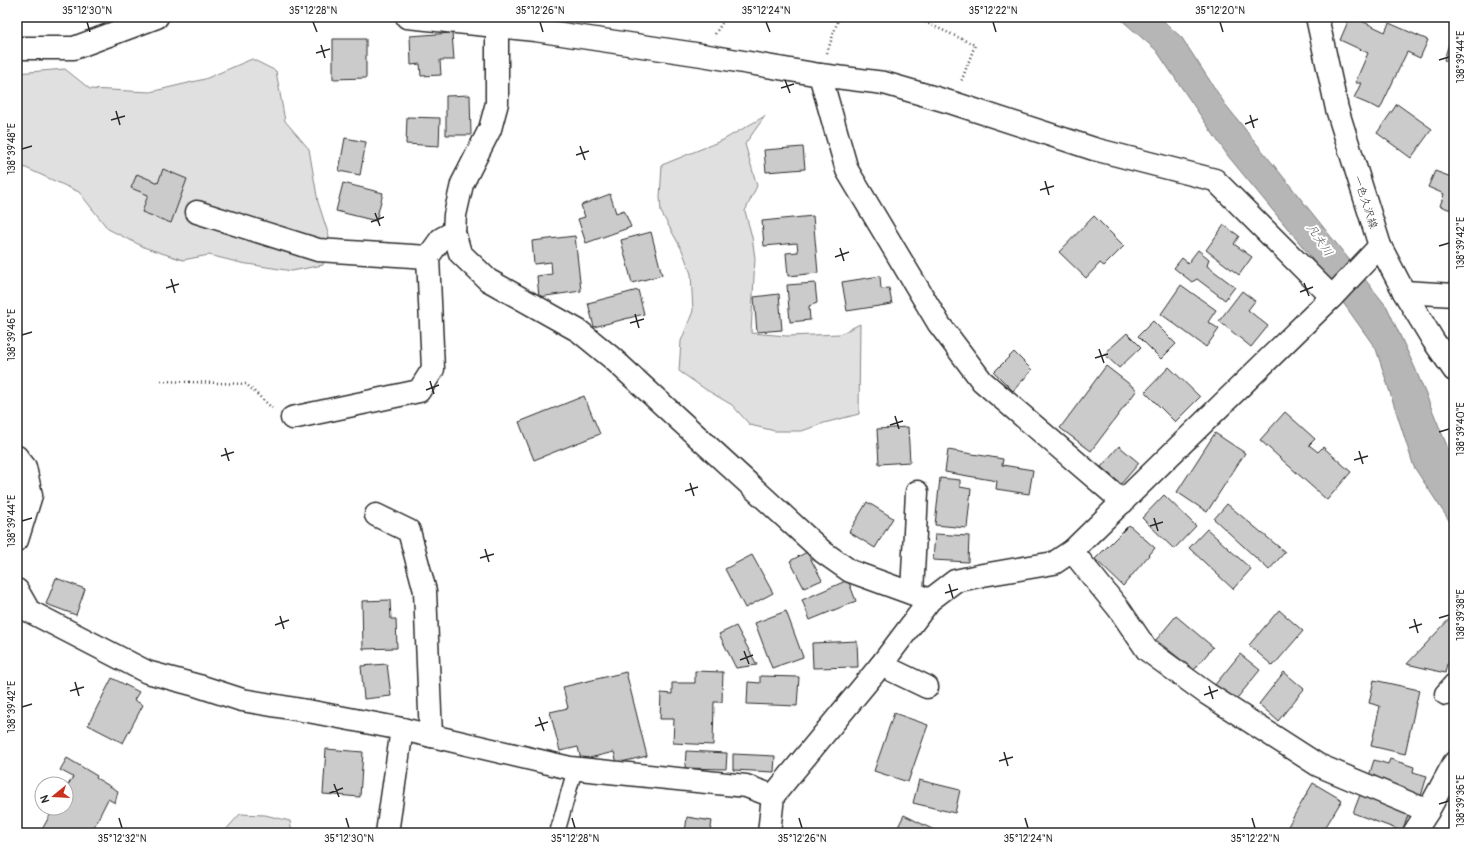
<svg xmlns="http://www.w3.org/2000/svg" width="1471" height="850" font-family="Pangolin,'Klee One',sans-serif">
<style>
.green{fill:#e0e0e0;stroke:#868686}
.water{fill:#b6b6b6;stroke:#7e7e7e}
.building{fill:#cbcbcb;stroke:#2b2b2b}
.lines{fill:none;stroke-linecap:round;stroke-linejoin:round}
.lane-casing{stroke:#2b2b2b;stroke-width:17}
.street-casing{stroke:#2b2b2b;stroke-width:25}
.secondary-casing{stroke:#2b2b2b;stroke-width:25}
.path{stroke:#2b2b2b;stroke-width:2.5;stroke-dasharray:1 3;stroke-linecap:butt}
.lane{stroke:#fff;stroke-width:14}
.street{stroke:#fff;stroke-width:22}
.secondary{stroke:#fff;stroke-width:22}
.ticks{fill:none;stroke:#2b2b2b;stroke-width:1.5}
.labels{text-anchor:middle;stroke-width:4;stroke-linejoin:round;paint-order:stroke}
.street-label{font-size:11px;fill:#2b2b2b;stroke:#fff}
.water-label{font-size:12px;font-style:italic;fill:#5c5c5c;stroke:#fff}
.neatline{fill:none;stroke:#2b2b2b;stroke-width:1.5}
.ticks-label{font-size:10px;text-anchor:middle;fill:#2b2b2b}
</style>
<rect width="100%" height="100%" fill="#fff"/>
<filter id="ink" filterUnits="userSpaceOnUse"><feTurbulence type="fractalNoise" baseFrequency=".025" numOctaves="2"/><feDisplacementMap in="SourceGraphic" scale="8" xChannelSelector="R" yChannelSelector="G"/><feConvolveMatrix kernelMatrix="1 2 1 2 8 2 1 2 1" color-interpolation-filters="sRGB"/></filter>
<g filter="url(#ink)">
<g class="green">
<path d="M 252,59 L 276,71 L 285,121 L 309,149 L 318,202 L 329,236 L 323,265 L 292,271 L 241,263 L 209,255 L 183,260 L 146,248 L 108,229 L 79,192 L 17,164 L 17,73 L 65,69 L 90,89 L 150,92 L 205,79 Z"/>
<path d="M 765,116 L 745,144 L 757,186 L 745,211 L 752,237 L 755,258 L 751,333 L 787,336 L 840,334 L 860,324 L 859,414 L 824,423 L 802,431 L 775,431 L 750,425 L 732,405 L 705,389 L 679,371 L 681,341 L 693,311 L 691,274 L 682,250 L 661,212 L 660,197 L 662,165 L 723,140 Z"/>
<path d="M 240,814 L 265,815 L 290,821 L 292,833 L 223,833 Z"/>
</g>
<path class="water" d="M 1118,17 L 1159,17 L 1182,38 L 1225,104 L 1387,307 L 1415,368 L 1454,463 L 1454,528 L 1414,467 L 1376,349 L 1307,252 L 1228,156 L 1156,50 Z"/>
<g class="building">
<path d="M 1350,17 L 1353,17 L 1385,32 L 1389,23 L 1428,40 L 1420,58 L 1407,52 L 1380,109 L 1354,98 L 1361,83 L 1355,83 L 1368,53 L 1340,40 Z"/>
<path d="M 452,33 L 454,60 L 440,60 L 441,75 L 421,76 L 420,64 L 411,65 L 410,36 Z"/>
<path d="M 333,39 L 366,39 L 366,78 L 333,79 Z"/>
<path d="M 1450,40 L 1454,41 L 1454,63 L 1444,60 Z"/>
<path d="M 470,95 L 471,135 L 446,135 L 446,96 Z"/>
<path d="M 1397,104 L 1432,129 L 1411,158 L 1377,133 Z"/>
<path d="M 407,117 L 440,118 L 439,146 L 406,144 Z"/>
<path d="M 345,138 L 366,142 L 360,175 L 339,171 Z"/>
<path d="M 803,147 L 805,169 L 766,172 L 764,150 Z"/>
<path d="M 163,169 L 187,179 L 171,223 L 142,212 L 148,195 L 131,188 L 137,174 L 158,183 Z"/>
<path d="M 1435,171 L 1454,178 L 1454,211 L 1440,206 L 1444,194 L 1428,187 Z"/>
<path d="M 343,183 L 383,193 L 376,221 L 336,211 Z"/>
<path d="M 610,194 L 616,213 L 624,210 L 631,227 L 586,243 L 578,219 L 585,217 L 581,205 Z"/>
<path d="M 813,216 L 818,273 L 788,276 L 786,253 L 798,252 L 797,243 L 764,246 L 762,221 Z"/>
<path d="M 1094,216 L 1124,246 L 1104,266 L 1100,263 L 1086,278 L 1059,252 Z"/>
<path d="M 1224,225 L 1239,236 L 1234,244 L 1252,257 L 1239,275 L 1206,250 Z"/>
<path d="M 651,232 L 662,275 L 632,283 L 621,240 Z"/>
<path d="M 575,236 L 581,291 L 539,297 L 537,276 L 552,274 L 551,262 L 534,264 L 532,241 Z"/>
<path d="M 1198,250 L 1209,259 L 1207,266 L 1235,287 L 1225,300 L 1197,279 L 1192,282 L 1174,268 L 1182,258 L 1188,263 Z"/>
<path d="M 880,276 L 881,289 L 889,288 L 892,304 L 847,311 L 842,282 Z"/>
<path d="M 815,283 L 817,303 L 809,306 L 810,320 L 790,322 L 787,285 Z"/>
<path d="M 1181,285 L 1216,310 L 1208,322 L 1219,329 L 1206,347 L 1161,314 Z"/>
<path d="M 638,290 L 644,314 L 594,327 L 588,303 Z"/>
<path d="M 1242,291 L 1255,301 L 1248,310 L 1268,326 L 1251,347 L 1219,321 Z"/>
<path d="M 779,294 L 782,330 L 757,332 L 754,297 Z"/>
<path d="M 1153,321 L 1176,344 L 1161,359 L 1138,336 Z"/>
<path d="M 1127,333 L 1141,347 L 1119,368 L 1104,354 Z"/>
<path d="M 1014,352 L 1032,370 L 1013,391 L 994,372 Z"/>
<path d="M 1106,366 L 1137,390 L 1091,451 L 1060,428 Z"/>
<path d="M 1169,367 L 1200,397 L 1175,422 L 1145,392 Z"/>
<path d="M 584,396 L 600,434 L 534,460 L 519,422 Z"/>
<path d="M 1285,412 L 1315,439 L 1309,445 L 1318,452 L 1323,447 L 1351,472 L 1327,500 L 1260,440 Z"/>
<path d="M 908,427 L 910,462 L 879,464 L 877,429 Z"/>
<path d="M 1215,433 L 1245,453 L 1207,512 L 1177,492 Z"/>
<path d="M 1119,446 L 1139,463 L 1121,484 L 1101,467 Z"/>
<path d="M 948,450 L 1003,459 L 1002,465 L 1033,470 L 1029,494 L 996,489 L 997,481 L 945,472 Z"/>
<path d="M 940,478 L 960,480 L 960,487 L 971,489 L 967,528 L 935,525 Z"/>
<path d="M 1164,495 L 1196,526 L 1174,549 L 1142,518 Z"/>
<path d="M 867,502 L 893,518 L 875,548 L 849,532 Z"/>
<path d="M 1227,504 L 1285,552 L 1269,570 L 1214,519 Z"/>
<path d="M 1129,525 L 1155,548 L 1123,586 L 1095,559 Z"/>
<path d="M 1207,529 L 1251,569 L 1233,589 L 1189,548 Z"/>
<path d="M 935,534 L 969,536 L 968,562 L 933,560 Z"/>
<path d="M 807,552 L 822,580 L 804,588 L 790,561 Z"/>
<path d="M 752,555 L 773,593 L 745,608 L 725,569 Z"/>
<path d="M 56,578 L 85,589 L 76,615 L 46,604 Z"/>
<path d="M 848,580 L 856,601 L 810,620 L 802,600 Z"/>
<path d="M 390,600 L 391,619 L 396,619 L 397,648 L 363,649 L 362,601 Z"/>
<path d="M 1279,610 L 1303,631 L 1273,666 L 1249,645 Z"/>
<path d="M 786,611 L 803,657 L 772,668 L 755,623 Z"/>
<path d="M 1454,614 L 1454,665 L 1447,664 L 1445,673 L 1407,664 Z"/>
<path d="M 1176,616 L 1213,647 L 1194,670 L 1156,640 Z"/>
<path d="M 736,626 L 757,665 L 736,668 L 719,634 Z"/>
<path d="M 857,641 L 858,667 L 813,668 L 812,643 Z"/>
<path d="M 1240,654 L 1260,670 L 1234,702 L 1214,686 Z"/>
<path d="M 387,664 L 391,696 L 364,699 L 361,666 Z"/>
<path d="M 695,671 L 723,672 L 722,702 L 714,702 L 713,745 L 673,743 L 674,719 L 660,719 L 661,693 L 672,694 L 672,683 L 695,683 Z"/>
<path d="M 626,672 L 647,756 L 617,763 L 614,752 L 581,760 L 578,747 L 560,751 L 550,712 L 568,708 L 563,687 Z"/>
<path d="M 1284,672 L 1304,689 L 1278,721 L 1259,704 Z"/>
<path d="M 760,676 L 799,677 L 797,706 L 747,704 L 748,682 L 760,683 Z"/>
<path d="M 112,678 L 139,692 L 134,700 L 143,705 L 123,743 L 88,725 Z"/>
<path d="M 1374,680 L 1419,690 L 1405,754 L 1371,746 L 1380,706 L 1369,703 Z"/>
<path d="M 894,713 L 928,725 L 908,782 L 874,771 Z"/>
<path d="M 326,749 L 363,752 L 360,797 L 323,794 Z"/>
<path d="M 686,751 L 727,753 L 726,769 L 685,768 Z"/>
<path d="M 733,754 L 775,756 L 774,772 L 733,770 Z"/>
<path d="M 67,758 L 97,776 L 96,778 L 118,791 L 115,803 L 108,799 L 91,833 L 40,833 L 54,808 L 66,808 L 66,788 L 73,777 L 60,770 Z"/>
<path d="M 1390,759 L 1414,767 L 1413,772 L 1427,776 L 1421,796 L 1368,779 L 1374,760 L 1388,764 Z"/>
<path d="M 919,780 L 960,790 L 955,813 L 913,803 Z"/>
<path d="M 1313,783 L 1342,800 L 1322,833 L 1284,833 Z"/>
<path d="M 1360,795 L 1409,813 L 1402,831 L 1353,813 Z"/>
<path d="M 904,815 L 940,833 L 895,833 Z"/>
<path d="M 687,817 L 712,821 L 710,833 L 685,833 Z"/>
</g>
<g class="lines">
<g class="lane-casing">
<path id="lane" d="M 557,833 L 575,769"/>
</g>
<g class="street-casing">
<g id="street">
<path d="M 407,17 L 535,30 L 702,55 L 820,75 L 884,83 L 953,103 L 1094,149 L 1215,180 L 1332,297"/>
<path d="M 501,17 L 497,26 L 497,103 L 490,129 L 462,184 L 455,215 L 454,232 L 460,253 L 488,280 L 579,331 L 612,358 L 823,552 L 850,571 L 930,600"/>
<path d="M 17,48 L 74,48 L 157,17"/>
<path d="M 820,75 L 847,170 L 939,324 L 982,381 L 1123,502"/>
<path d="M 197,212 L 318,250 L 428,257"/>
<path d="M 1404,292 L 1454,295"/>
<path d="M 292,418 L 419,391 L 433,369 L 428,257 L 441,239 L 454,232"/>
<path d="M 17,457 L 25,467 L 31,495 L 17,540"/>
<path d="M 376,515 L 409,531 L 425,591 L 431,736"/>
<path d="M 1072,551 L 1119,609 L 1147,650 L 1206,693 L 1318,765 L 1428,811"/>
<path d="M 17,590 L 29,611 L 147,672 L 199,686 L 242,700 L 313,712 L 402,729 L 570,768 L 746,786 L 773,796"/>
<path d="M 912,593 L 917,492"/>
<path d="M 881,665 L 927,687"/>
<path d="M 1446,694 L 1454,685"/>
<path d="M 387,833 L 402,729"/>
<path d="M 1414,833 L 1428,811 L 1454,763"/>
</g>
</g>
<g class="secondary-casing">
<g id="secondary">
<path d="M 1317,17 L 1337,109 L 1380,246 L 1404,292 L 1433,340 L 1454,370"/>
<path d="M 769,833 L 773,796 L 881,665 L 930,600 L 955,581 L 983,575 L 1054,563 L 1072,551 L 1332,297 L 1380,246"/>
</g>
</g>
<g class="path">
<path d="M 914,17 L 975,45 L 961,82"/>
<path d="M 715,34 L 726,17"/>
<path d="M 827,53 L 839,17"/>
<path d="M 161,381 L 246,384 L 272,408"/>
</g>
<use href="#lane" class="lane"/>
<use href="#street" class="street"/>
<use href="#secondary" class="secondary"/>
</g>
</g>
<path class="ticks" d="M 87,22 L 90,32M 313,22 L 317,32M 540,22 L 543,32M 766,22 L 770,32M 993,22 L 996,32M 1220,22 L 1223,32M 321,45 L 325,58M 316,53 L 330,49M 1439,60 L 1449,57M 785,80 L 790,93M 781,88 L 794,84M 116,111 L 120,125M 1250,115 L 1254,128M 111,120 L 125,116M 1245,124 L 1258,119M 580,146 L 585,160M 22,149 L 32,146M 576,155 L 589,151M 1045,181 L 1049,195M 1040,190 L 1054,186M 375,213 L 380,226M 371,222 L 384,217M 1439,246 L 1449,243M 840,248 L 844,261M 835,257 L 849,252M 171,279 L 175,293M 1304,283 L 1309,296M 166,288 L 179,284M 1300,292 L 1313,287M 635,314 L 639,328M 630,323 L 644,319M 22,335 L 32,332M 1099,349 L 1104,363M 1095,358 L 1108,354M 430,381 L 434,394M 426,390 L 439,385M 895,416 L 899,429M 890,425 L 903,421M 1439,432 L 1449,429M 225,448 L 229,461M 1359,451 L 1363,464M 221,456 L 234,452M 1354,460 L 1368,456M 690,483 L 694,496M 685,491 L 698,487M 1154,518 L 1158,531M 22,521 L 32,518M 1150,526 L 1163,522M 485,549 L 489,562M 480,558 L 494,554M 949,584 L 953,598M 945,593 L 958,589M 280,616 L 284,629M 1439,618 L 1449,615M 1414,619 L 1418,633M 275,625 L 289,620M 1409,628 L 1422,624M 744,651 L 749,664M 740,660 L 753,655M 75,682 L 79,696M 1209,686 L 1213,699M 70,691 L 84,687M 1204,695 L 1218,690M 22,707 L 32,704M 539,717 L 544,731M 535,726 L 548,722M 1004,752 L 1008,766M 999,761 L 1013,757M 334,784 L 339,797M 330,793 L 343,788M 1439,804 L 1449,801M 119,818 L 122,828M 346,818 L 349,828M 572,818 L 575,828M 799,818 L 802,828M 1025,818 L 1028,828M 1252,818 L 1255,828"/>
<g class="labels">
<g class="street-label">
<text transform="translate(1366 202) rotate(72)" y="4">一色久沢線</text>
</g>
<g class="water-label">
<text transform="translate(1320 240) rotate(56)" y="4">凡夫川</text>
</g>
</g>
<rect width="1471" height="850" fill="none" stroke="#fff" stroke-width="44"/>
<g transform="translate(54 796) rotate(252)"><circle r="19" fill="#ffffff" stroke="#aaaaaa"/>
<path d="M0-3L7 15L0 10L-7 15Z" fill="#c8321e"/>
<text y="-6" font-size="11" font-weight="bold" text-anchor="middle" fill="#2b2b2b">N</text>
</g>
<rect x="22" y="22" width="1427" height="806" class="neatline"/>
<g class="ticks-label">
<text x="87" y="14">35°12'30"N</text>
<text x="313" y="14">35°12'28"N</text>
<text x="540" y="14">35°12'26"N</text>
<text x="766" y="14">35°12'24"N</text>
<text x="993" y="14">35°12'22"N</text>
<text x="1220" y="14">35°12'20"N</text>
<text transform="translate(1460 57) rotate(-90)" y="4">138°39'44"E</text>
<text transform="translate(11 149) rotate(-90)" y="4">138°39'48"E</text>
<text transform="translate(1460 243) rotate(-90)" y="4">138°39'42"E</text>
<text transform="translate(11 335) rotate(-90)" y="4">138°39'46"E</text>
<text transform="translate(1460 429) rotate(-90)" y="4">138°39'40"E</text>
<text transform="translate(11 521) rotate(-90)" y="4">138°39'44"E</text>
<text transform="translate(1460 615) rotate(-90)" y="4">138°39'38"E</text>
<text transform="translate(11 707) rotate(-90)" y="4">138°39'42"E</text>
<text transform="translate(1460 801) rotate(-90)" y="4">138°39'36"E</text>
<text x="122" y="842">35°12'32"N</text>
<text x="349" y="842">35°12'30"N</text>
<text x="575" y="842">35°12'28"N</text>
<text x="802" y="842">35°12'26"N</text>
<text x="1028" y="842">35°12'24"N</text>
<text x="1255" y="842">35°12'22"N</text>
</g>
</svg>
